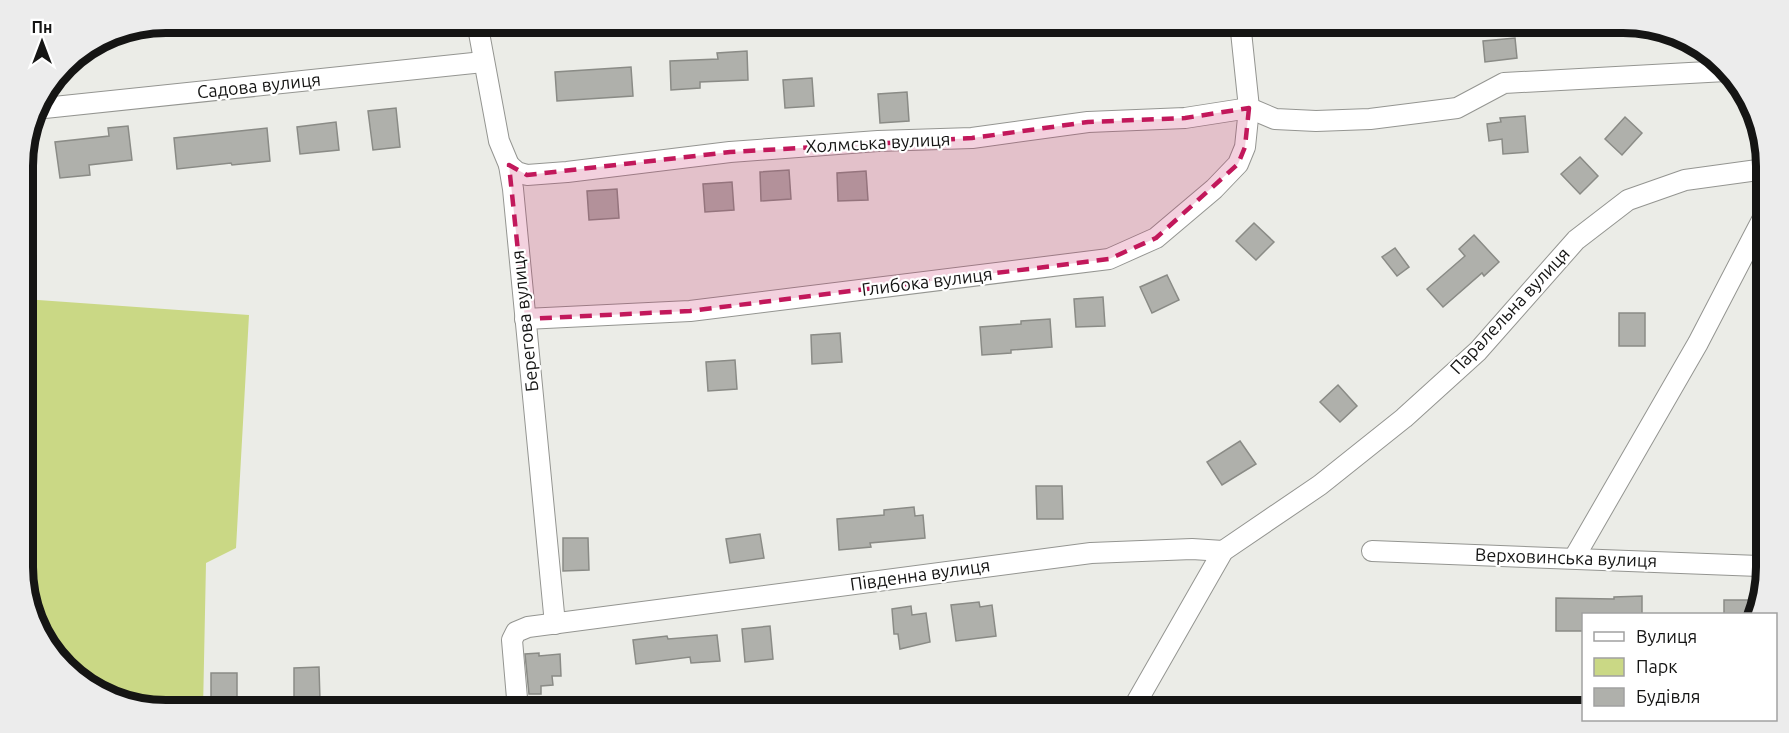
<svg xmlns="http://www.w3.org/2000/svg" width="1789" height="733" font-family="Ubuntu,sans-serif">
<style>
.green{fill:#cad885}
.building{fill:#afb0ab;stroke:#8a8b86;stroke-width:1.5}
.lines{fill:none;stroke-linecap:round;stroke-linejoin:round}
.street-casing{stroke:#949591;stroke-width:22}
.street{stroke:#fff;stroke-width:20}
.marked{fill:#c2185b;fill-opacity:0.2;stroke:#c2185b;stroke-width:4.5;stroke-dasharray:12 8;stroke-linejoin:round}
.labels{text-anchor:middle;stroke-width:4.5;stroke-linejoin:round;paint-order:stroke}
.street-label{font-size:18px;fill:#151514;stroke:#fff}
.rim{fill:none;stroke:#151514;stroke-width:8}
</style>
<rect width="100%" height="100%" fill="#ebece7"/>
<path class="green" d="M 24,299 L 249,315 L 236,548 L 206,563 L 203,710 L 166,710 L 120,703 L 58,661 L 25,594 Z"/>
<g class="building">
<path d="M 1515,38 L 1517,58 L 1485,62 L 1483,41 Z"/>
<path d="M 747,51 L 748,80 L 700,82 L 700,88 L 671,90 L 670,61 L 718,59 L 717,53 Z"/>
<path d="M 631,67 L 633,96 L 557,101 L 555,72 Z"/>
<path d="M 812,78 L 814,106 L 785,108 L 783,80 Z"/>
<path d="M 907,92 L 909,121 L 880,123 L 878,94 Z"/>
<path d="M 396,108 L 400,147 L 373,150 L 368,111 Z"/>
<path d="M 1525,116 L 1528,152 L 1503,154 L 1502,139 L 1489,141 L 1487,124 L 1501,122 L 1500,118 Z"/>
<path d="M 1625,117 L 1642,133 L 1622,155 L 1605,139 Z"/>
<path d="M 336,122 L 339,150 L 300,154 L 297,127 Z"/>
<path d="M 128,126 L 132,160 L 89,165 L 90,175 L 60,178 L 55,142 L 109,136 L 108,128 Z"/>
<path d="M 267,128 L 270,161 L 232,165 L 231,163 L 177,169 L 174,138 Z"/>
<path d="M 1580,157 L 1598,176 L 1580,194 L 1561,174 Z"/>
<path d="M 789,170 L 791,199 L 761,201 L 760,172 Z"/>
<path d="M 866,171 L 868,200 L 838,201 L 837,173 Z"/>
<path d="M 732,182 L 734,210 L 705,212 L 703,184 Z"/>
<path d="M 617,189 L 619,218 L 589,220 L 587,191 Z"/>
<path d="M 1254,223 L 1274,242 L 1256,260 L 1236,241 Z"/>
<path d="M 1474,235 L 1499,262 L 1484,276 L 1482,273 L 1443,307 L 1427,289 L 1465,256 L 1459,249 Z"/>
<path d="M 1395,248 L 1409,267 L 1397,276 L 1382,257 Z"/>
<path d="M 1167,275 L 1179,300 L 1152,313 L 1140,287 Z"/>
<path d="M 1103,297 L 1105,326 L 1076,327 L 1074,299 Z"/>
<rect x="1619" y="313" width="26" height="33"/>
<path d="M 1050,319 L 1052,347 L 1011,350 L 1011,353 L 982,355 L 980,327 L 1021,324 L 1021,321 Z"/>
<path d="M 840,333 L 842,362 L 812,364 L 811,335 Z"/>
<path d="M 735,360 L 737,389 L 708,391 L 706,362 Z"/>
<path d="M 1338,385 L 1357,406 L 1340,422 L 1320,402 Z"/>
<path d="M 1240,441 L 1256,464 L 1222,485 L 1207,462 Z"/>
<path d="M 1036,486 L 1062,486 L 1063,519 L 1037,519 Z"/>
<path d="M 914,507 L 915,516 L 923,515 L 925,538 L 870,543 L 871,547 L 839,550 L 837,519 L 884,515 L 884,510 Z"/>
<path d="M 760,534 L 764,558 L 730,563 L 726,539 Z"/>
<path d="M 563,538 L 588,538 L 589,570 L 563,571 Z"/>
<path d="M 1642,596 L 1642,615 L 1584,615 L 1584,631 L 1556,631 L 1556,598 L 1614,599 L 1614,597 Z"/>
<rect x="1724" y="600" width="27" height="15"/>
<path d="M 979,602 L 980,607 L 992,605 L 996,636 L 956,641 L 951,605 Z"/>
<path d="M 911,606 L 912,615 L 926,613 L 930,642 L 900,649 L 898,634 L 894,634 L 892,609 Z"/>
<path d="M 770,626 L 773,659 L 745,662 L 742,629 Z"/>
<path d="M 717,635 L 720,661 L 691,663 L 690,657 L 636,664 L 633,640 L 667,636 L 668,639 Z"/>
<path d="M 539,653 L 539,656 L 560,654 L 561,676 L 552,676 L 553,685 L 541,686 L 541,694 L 529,694 L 525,654 Z"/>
<path d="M 319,667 L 320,700 L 294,700 L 294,668 Z"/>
<path d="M 211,673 L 237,673 L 237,705 L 211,706 Z"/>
</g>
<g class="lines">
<g class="street-casing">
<g id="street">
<path d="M 477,22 L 499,141 L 509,165 L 513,189 L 555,624"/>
<path d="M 1249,108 L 1275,119 L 1316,121 L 1370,119 L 1457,108 L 1504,83 L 1726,71"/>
<path d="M 35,109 L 483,62"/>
<path d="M 509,165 L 517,172 L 527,175 L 567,172 L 730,152 L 878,141 L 972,138 L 1088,122 L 1185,118 L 1249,108"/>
<path d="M 525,319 L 690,311 L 1109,259 L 1156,238 L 1214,189 L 1238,164 L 1245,147 L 1249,108 L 1240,22"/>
<path d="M 1372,551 L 1759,566"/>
<path d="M 1574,558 L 1698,343 L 1764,216"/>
<path d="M 518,710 L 512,640 L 516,632 L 528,627 L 1091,553 L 1192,549 L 1223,551"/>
<path d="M 1132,710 L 1223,551 L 1320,485 L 1404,418 L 1478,351 L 1576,240 L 1628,200 L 1685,180 L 1765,169"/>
</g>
</g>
<use href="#street" class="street"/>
</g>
<path class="marked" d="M 1249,108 L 1245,147 L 1238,164 L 1156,238 L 1109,259 L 690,311 L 525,319 L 509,165 L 527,175 L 730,152 L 972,138 L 1088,122 L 1185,118 Z"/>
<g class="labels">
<g class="street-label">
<text transform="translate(259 86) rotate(-6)" y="6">Садова вулиця</text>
<text transform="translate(878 143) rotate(-3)" y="6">Холмська вулиця</text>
<text transform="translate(927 282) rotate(-7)" y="6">Глибока вулиця</text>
<text transform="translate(1510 311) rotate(-47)" y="6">Паралельна вулиця</text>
<text transform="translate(525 321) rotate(-96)" y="6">Берегова вулиця</text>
<text transform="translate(1566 558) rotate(2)" y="6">Верховинська вулиця</text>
<text transform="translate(920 575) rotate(-8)" y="6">Південна вулиця</text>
</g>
</g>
<path d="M0 0H1789V733H0ZM166 33H1623A133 133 0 0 1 1756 166V567A133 133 0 0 1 1623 700H166A133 133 0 0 1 33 567V166A133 133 0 0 1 166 33Z" fill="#ececec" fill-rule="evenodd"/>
<path class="rim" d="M166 33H1623A133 133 0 0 1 1756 166V567A133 133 0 0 1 1623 700H166A133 133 0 0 1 33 567V166A133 133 0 0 1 166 33Z"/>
<rect x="1582" y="613" width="195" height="108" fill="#ffffff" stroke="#a1a1a1" stroke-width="1.5"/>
<rect x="1594" y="632" width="30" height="9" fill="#ffffff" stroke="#a1a1a1" stroke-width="1.5"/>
<text x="1636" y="643" font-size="18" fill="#151514">Вулиця</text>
<rect x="1594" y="658" width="30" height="18" fill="#cad885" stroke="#a1a1a1" stroke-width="1.5"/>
<text x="1636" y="673" font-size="18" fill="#151514">Парк</text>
<rect x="1594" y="688" width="30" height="18" fill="#afb0ab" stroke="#a1a1a1" stroke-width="1.5"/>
<text x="1636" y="703" font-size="18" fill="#151514">Будівля</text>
<g transform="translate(42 42)" stroke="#ffffff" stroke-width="4.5" paint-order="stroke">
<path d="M0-4.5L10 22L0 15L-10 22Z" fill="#151514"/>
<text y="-9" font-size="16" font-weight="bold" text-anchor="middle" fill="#151514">Пн</text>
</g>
</svg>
